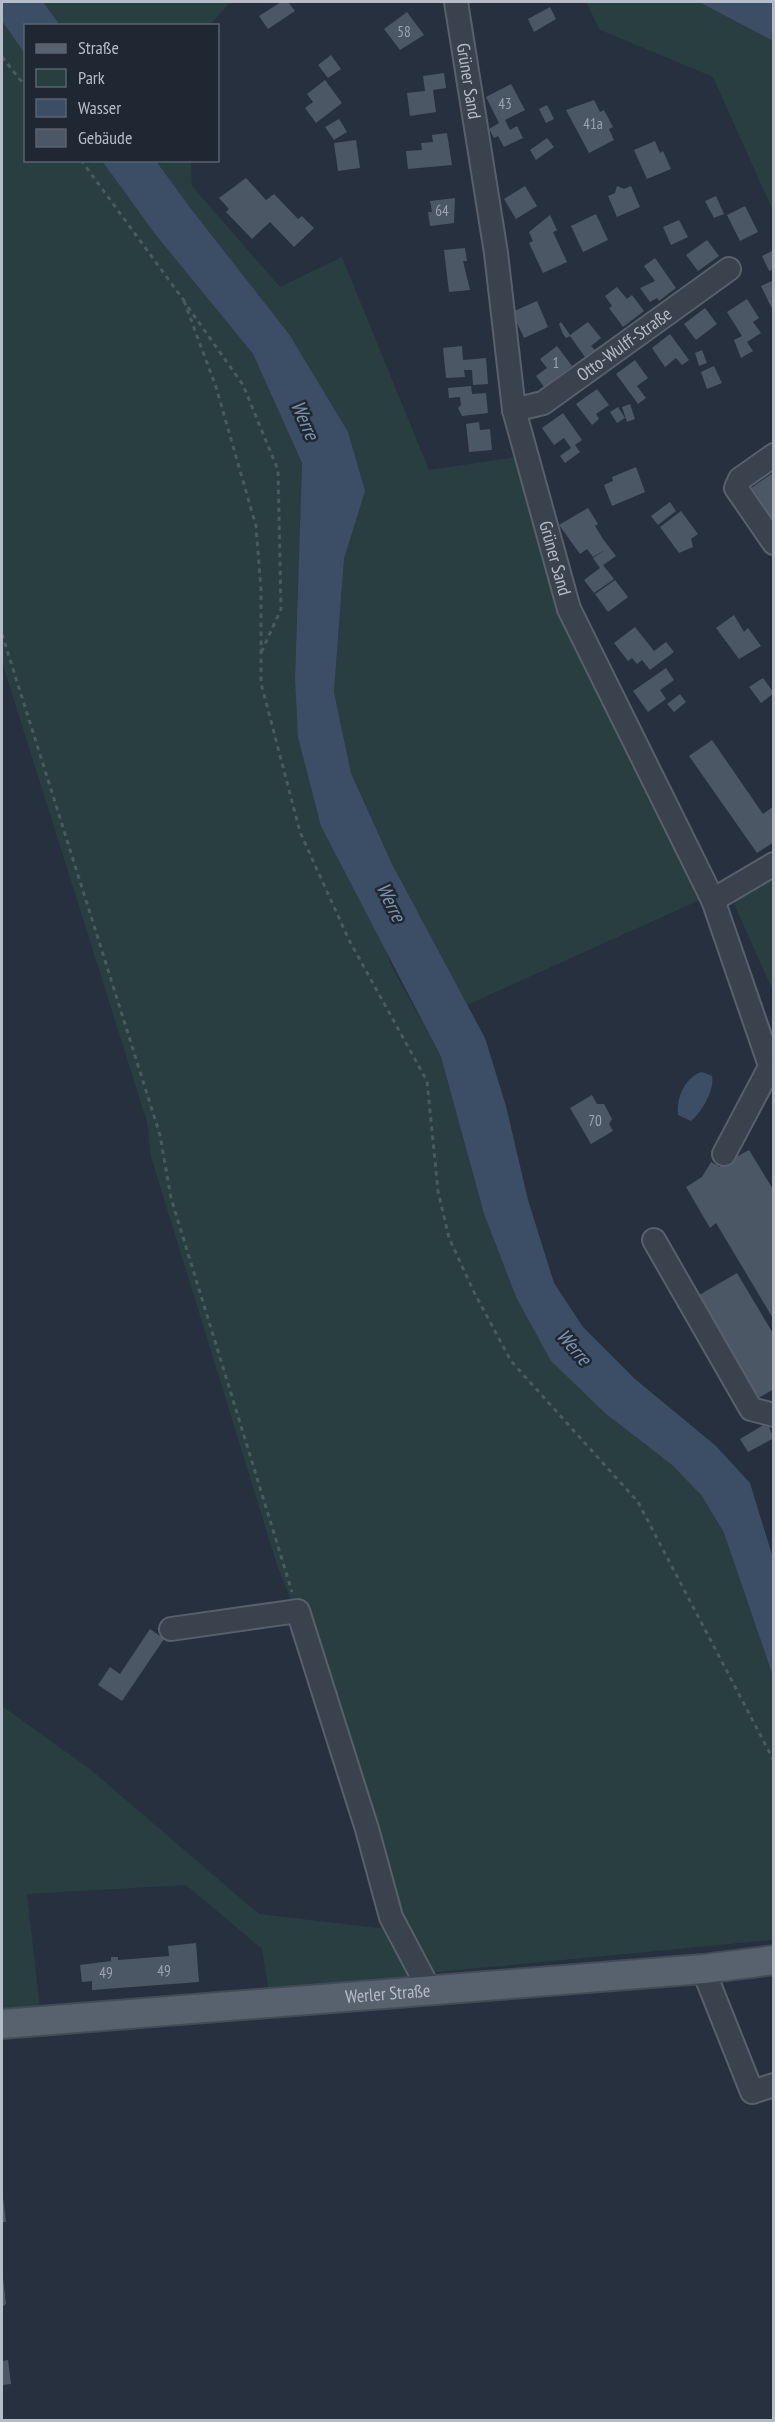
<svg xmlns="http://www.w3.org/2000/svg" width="775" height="2422" font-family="'PT Sans Narrow',sans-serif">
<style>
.green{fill:#293e40}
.water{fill:#3c4d66}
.building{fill:#4c5766}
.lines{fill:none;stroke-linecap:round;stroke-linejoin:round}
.minor-casing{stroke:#58606c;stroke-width:26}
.major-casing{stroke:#434b57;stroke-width:32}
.path{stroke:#485b5e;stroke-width:3;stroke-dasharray:4.5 4.5;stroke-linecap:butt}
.minor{stroke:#3a424e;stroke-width:22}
.major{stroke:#58616e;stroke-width:28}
.labels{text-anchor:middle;stroke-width:5;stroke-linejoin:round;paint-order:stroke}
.number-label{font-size:15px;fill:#9ca4b0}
.street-label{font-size:18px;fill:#b6bdc9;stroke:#1f2733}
.water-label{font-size:20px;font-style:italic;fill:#7f93af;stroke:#1f2733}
</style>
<rect width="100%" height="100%" fill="#26303e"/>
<g class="green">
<path d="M 43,2 L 230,2 L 209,26 L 60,25 Z"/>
<path d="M 586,2 L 699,2 L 773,41 L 773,211 L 713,77 L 600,30 Z"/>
<path d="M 2,21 L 25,54 L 26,160 L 102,161 L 155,234 L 253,354 L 302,463 L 295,678 L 390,963 L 441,1057 L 484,1214 L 516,1297 L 606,1414 L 672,1465 L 702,1496 L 724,1533 L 739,1573 L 773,1676 L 773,1940 L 428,1973 L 398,1914 L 352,1755 L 277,1565 L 151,1157 L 147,1122 L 2,662 Z"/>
<path d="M 156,161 L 191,161 L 192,186 L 280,287 L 342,257 L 429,470 L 516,457 L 702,899 L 467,1005 L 392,864 L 351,773 L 334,692 L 344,559 L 364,491 L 289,334 L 192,210 Z"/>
<path d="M 773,876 L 773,991 L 734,904 L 745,892 Z"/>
<path d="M 2,1706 L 90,1769 L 259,1914 L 387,1929 L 417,1978 L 269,1992 L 262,1949 L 186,1885 L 27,1894 L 40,2008 L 2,2011 Z"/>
</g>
<g class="water">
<path d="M 2,2 L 43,2 L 60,25 L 26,26 L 25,54 L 2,21 Z"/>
<path d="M 699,2 L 773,2 L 773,41 Z"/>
<path d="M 102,161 L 156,161 L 192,210 L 289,334 L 348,432 L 365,491 L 344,559 L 334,692 L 351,773 L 392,864 L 485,1038 L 506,1106 L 528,1200 L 554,1283 L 583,1327 L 635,1379 L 716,1446 L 750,1483 L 773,1558 L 773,1676 L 724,1533 L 702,1496 L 672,1465 L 606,1414 L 551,1361 L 516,1297 L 484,1214 L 441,1057 L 321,826 L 298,737 L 295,678 L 302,463 L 253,354 L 155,234 Z"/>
<path d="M 702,1072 L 712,1076 C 715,1090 701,1113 691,1121 L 678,1115 C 676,1098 685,1077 702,1072 Z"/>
</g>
<g class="building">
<path d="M 281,2 L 288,2 L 295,11 L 268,29 L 259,16 Z"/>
<path d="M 550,7 L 556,19 L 534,32 L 528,19 Z"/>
<path d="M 407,12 L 424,35 L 400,50 L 384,29 Z"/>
<path d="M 331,55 L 341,69 L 328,78 L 318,65 Z"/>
<path d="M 444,73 L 446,88 L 433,90 L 436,112 L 410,116 L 407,93 L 425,91 L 423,76 Z"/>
<path d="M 325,80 L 342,103 L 316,123 L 305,108 L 313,102 L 307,94 Z"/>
<path d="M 511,84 L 525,110 L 505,120 L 510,130 L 517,126 L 523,138 L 504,147 L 498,136 L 494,138 L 489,129 L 499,123 L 486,97 Z"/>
<path d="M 594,100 L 600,112 L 604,110 L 613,127 L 609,129 L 614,140 L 589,153 L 566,110 Z"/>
<path d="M 547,105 L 554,119 L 546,123 L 539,109 Z"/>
<path d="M 339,119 L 347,132 L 334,140 L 325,127 Z"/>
<path d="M 447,133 L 452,165 L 408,169 L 406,151 L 422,150 L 421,143 L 433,142 L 432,135 Z"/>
<path d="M 547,138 L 554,147 L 536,160 L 530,150 Z"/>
<path d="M 356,140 L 360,168 L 338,171 L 334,143 Z"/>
<path d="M 655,141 L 660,153 L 663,151 L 671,169 L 647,179 L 634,150 Z"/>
<path d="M 246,178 L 266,200 L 274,194 L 298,219 L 302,216 L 314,228 L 294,247 L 270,222 L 252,239 L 226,212 L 229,209 L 219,198 Z"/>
<path d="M 525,186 L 537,206 L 516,219 L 504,199 Z"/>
<path d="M 617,186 L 624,189 L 631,186 L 640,207 L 617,217 L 608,196 L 615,193 Z"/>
<path d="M 716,196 L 724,214 L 714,218 L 705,201 Z"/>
<path d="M 455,198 L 454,223 L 430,226 L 428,212 L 432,212 L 430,201 Z"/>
<path d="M 745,206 L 758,232 L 740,241 L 727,215 Z"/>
<path d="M 596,214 L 608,240 L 583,252 L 571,226 Z"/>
<path d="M 550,215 L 557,230 L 553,232 L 567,262 L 543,273 L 529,243 L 533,241 L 529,232 Z"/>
<path d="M 679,220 L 688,237 L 671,245 L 663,227 Z"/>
<path d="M 707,240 L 719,256 L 698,271 L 686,255 Z"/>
<path d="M 465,248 L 467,261 L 463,261 L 470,290 L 449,292 L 444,250 Z"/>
<path d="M 774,250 L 774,269 L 769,271 L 762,256 Z"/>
<path d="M 655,258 L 676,288 L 659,301 L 657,298 L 650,302 L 640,288 L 655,281 L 644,266 Z"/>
<path d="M 774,280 L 774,313 L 761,286 Z"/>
<path d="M 617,287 L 627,299 L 632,295 L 644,311 L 623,327 L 609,308 L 612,306 L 605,296 Z"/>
<path d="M 747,299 L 759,318 L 753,322 L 761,333 L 747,342 L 753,351 L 741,358 L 734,340 L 742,336 L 727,312 Z"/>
<path d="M 537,301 L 548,327 L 524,338 L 512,312 Z"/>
<path d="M 705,308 L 717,324 L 696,340 L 684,324 Z"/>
<path d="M 561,322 L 570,335 L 588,322 L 601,338 L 591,346 L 595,350 L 585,357 L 570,336 L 566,338 L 563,334 L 559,324 Z"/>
<path d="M 670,334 L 689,360 L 682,365 L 676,358 L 665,367 L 652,348 Z"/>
<path d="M 462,346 L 463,360 L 486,358 L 488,384 L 473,385 L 472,370 L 464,370 L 465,377 L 446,378 L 443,348 Z"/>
<path d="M 557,346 L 572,366 L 544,387 L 536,376 L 547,368 L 540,359 Z"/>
<path d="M 702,350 L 707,363 L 699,366 L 695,353 Z"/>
<path d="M 635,360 L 648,378 L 637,386 L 646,398 L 638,404 L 616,374 Z"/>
<path d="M 714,366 L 722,383 L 707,389 L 701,372 Z"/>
<path d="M 471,386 L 472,394 L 486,393 L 488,413 L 462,416 L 458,408 L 461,405 L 460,397 L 449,398 L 448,388 Z"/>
<path d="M 597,389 L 609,405 L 596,414 L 599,419 L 592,425 L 576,404 Z"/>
<path d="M 630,404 L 635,419 L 627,422 L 622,407 Z"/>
<path d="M 618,407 L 625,418 L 617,423 L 610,412 Z"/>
<path d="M 563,413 L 582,440 L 575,445 L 580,452 L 565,463 L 560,456 L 571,448 L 564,438 L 554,445 L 542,428 Z"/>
<path d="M 479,422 L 480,430 L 490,429 L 492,450 L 469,452 L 466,424 Z"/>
<path d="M 636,467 L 645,492 L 612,506 L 604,485 L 613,481 L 612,477 Z"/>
<path d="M 774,472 L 774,528 L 747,491 Z"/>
<path d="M 670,502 L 676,511 L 658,525 L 651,516 Z"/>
<path d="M 588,508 L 598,524 L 595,526 L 603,539 L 616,556 L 603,565 L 614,579 L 594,593 L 584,580 L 600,568 L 593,558 L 606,549 L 593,557 L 587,549 L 580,554 L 559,525 Z"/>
<path d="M 681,511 L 698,534 L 691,539 L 693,547 L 679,553 L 660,527 Z"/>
<path d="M 615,580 L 628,597 L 608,612 L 595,594 Z"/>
<path d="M 734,615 L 744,632 L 748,628 L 761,646 L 739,659 L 716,628 Z"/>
<path d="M 635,627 L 654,651 L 666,642 L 674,652 L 650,670 L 642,660 L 637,664 L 632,658 L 628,661 L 614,643 Z"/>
<path d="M 666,668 L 674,680 L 660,690 L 666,699 L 648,712 L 633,691 Z"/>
<path d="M 763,678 L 774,693 L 761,703 L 749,687 Z"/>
<path d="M 680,694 L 686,702 L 674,712 L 667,704 Z"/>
<path d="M 712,740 L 763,814 L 774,806 L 774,842 L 757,853 L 689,756 Z"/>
<path d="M 592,1095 L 597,1104 L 604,1104 L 612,1119 L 609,1124 L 613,1131 L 591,1144 L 570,1108 Z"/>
<path d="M 749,1150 L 774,1191 L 774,1320 L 716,1223 L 710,1228 L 686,1187 L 702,1177 L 711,1162 L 720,1167 L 729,1151 L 738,1156 Z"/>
<path d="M 737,1273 L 774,1335 L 774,1389 L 755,1400 L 694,1298 Z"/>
<path d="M 767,1423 L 774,1438 L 748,1452 L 740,1439 Z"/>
<path d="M 150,1629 L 164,1639 L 122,1701 L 98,1685 L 110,1667 L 120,1674 Z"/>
<path d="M 196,1943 L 199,1982 L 92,1990 L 92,1981 L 82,1982 L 80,1965 L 111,1961 L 111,1957 L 118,1957 L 118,1960 L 169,1956 L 168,1946 Z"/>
<path d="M 2,2189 L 6,2222 L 2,2222 Z"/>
<path d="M 2,2269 L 6,2304 L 2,2307 Z"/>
<path d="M 8,2360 L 11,2384 L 2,2385 L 2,2361 Z"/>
</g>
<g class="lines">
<g class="minor-casing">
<g id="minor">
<path id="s1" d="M 456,2 L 496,253 L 514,410 L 569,609 L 713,900 L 774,1077"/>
<path id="s2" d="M 514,410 L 543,403 L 729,269"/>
<path d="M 774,455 L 740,479 L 736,488 L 774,543"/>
<path d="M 713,900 L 774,864"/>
<path d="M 724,1154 L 770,1067"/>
<path d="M 654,1240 L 751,1409 L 774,1415"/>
<path d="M 171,1629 L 298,1611 L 367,1829 L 391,1917 L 429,1989"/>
<path d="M 703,1969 L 752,2092 L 774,2085"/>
</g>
</g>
<g class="major-casing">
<g id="major">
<path id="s3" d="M 2,2024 L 703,1969 L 774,1960"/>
</g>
</g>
<g class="path">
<path d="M 2,57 L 26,87"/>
<path d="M 81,160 L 185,302"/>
<path d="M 184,301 L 216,387 L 256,526 L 261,590 L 261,683 L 300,832 L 349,940 L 427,1081 L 438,1191 L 449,1238 L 474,1292 L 511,1361 L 638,1502 L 774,1761"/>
<path d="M 188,307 L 243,385 L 278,470 L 281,609 L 261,653"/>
<path d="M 2,634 L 160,1135 L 171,1198 L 292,1592"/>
</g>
<use href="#minor" class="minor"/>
<use href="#major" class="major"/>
</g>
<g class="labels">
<g class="number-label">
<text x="404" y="37">58</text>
<text x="505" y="109">43</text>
<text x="593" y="129">41a</text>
<text x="442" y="216">64</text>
<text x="556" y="368">1</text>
<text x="595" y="1126">70</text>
<text x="164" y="1976">49</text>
<text x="106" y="1978">49</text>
</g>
<g class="street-label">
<text dy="6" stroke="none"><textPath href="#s1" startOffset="80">Grüner Sand</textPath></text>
<text dy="6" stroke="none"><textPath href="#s2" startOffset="130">Otto-Wulff-Straße</textPath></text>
<text dy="6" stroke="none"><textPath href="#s1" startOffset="566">Grüner Sand</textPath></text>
<text dy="6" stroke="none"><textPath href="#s3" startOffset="387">Werler Straße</textPath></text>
</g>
<g class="water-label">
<text transform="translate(305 420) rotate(66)" y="7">Werre</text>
<text transform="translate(391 902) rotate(64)" y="7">Werre</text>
<text transform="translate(574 1347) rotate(49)" y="7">Werre</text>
</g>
</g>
<rect width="775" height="2422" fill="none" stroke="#b6bdc9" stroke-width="6"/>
<rect x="24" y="24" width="195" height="138" fill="#1f2733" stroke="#5b636f" stroke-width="1.5"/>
<rect x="36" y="44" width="30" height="9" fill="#58616e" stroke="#5b636f" stroke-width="1.5"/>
<text x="78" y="54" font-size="18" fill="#b6bdc9">Straße</text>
<rect x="36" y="69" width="30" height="18" fill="#293e40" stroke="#5b636f" stroke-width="1.5"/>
<text x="78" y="84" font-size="18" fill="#b6bdc9">Park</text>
<rect x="36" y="99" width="30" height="18" fill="#3c4d66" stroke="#5b636f" stroke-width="1.5"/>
<text x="78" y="114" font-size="18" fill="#b6bdc9">Wasser</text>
<rect x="36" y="129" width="30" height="18" fill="#4c5766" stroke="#5b636f" stroke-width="1.5"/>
<text x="78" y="144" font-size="18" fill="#b6bdc9">Gebäude</text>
</svg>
